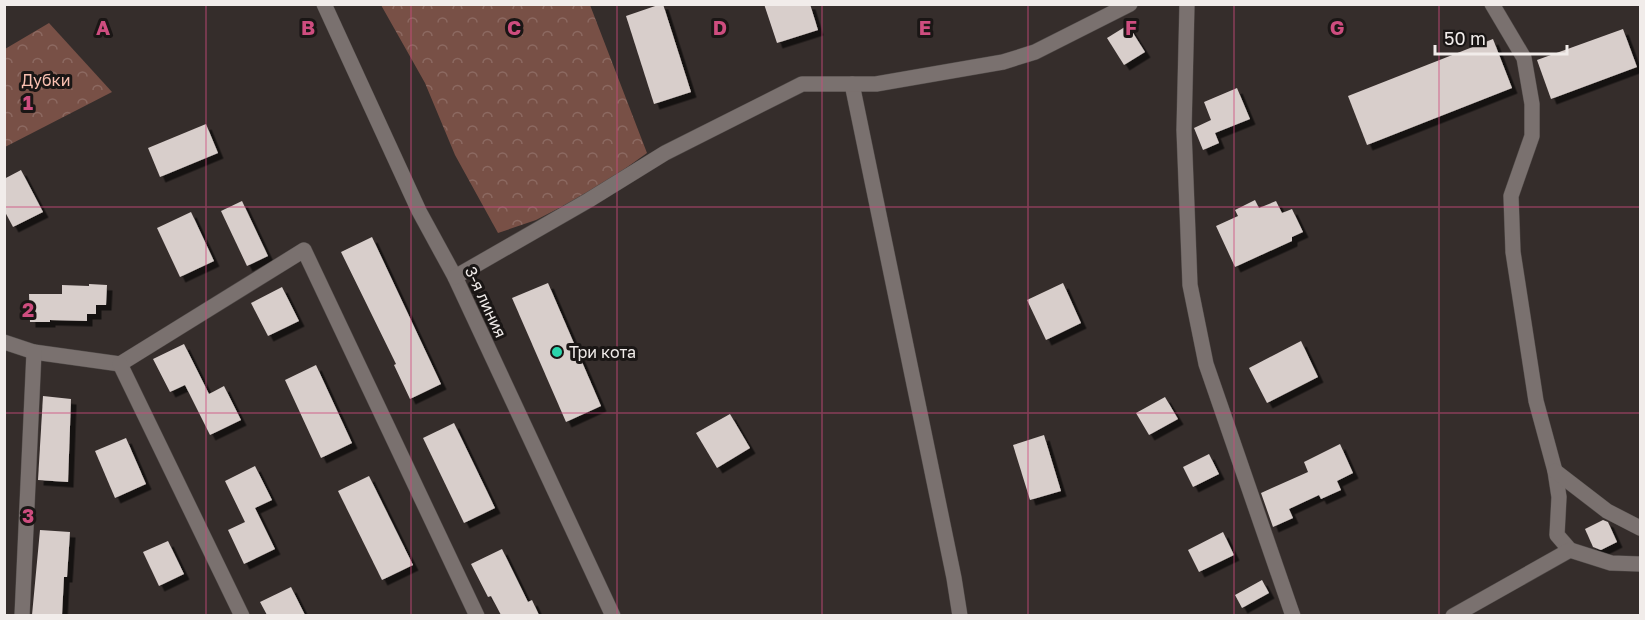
<svg xmlns="http://www.w3.org/2000/svg" width="1645" height="620" font-family="'Golos Text',sans-serif">
<style>
.forest{fill:url(#forest-crowns)}
.building{fill:#d8cecb;filter:url(#shadow)}
.lines{fill:none;stroke-linecap:round;stroke-linejoin:round}
.minor-casing{stroke:#4f4947;stroke-width:16}
.minor{stroke:#7a716f;stroke-width:15}
.grid{fill:none;stroke:#ce4d7f;stroke-width:1.5;stroke-opacity:0.55}
.poi-dot{fill:#2bd5ac;stroke:#1a1615;stroke-width:2}
.labels{text-anchor:middle;stroke-width:6;stroke-linejoin:round;paint-order:stroke}
.park-label{font-size:16px;fill:#f9c0b1;stroke:#1a1615}
.street-label{font-size:16px;fill:#f1ecea;stroke:#1a1615}
.poi-label{font-size:16px;fill:#f1ecea;stroke:#1a1615;text-anchor:start}
.grid-label{font-size:20px;text-anchor:middle;font-weight:bold;fill:#ce4d7f;stroke:#1a1615;stroke-width:6;stroke-linejoin:round;paint-order:stroke}
</style>
<defs>
<pattern id="forest-crowns" width="20" height="18" patternUnits="userSpaceOnUse" patternTransform="scale(1.5)"><rect width="20" height="18" fill="#785046"/><path d="M2 6a3 3 0 1 1 6 0M12 15a3 3 0 1 1 6 0" fill="none" stroke="#8c6961"/></pattern>
<filter id="shadow"><feDropShadow dx="5.5" dy="5.5" stdDeviation="0" flood-color="#0009"/></filter>
</defs>
<rect width="100%" height="100%" fill="#352d2b"/>
<g class="forest">
<path d="M 381,5 L 590,5 L 647,153 L 598,188 L 536,220 L 498,233 L 455,155 L 425,83 Z"/>
<path d="M 49,23 L 112,92 L 5,147 L 5,49 Z"/>
</g>
<g class="building">
<path d="M 661,4 L 663,4 L 691,92 L 654,104 L 626,16 Z"/>
<path d="M 764,4 L 810,4 L 818,30 L 777,43 Z"/>
<path d="M 1128,25 L 1145,52 L 1124,65 L 1107,38 Z"/>
<path d="M 1623,29 L 1637,67 L 1551,99 L 1537,60 Z"/>
<path d="M 1493,39 L 1512,88 L 1367,145 L 1348,96 Z"/>
<path d="M 1237,88 L 1250,119 L 1215,133 L 1219,143 L 1203,150 L 1194,128 L 1211,120 L 1204,102 Z"/>
<path d="M 206,124 L 218,153 L 160,177 L 148,148 Z"/>
<path d="M 21,170 L 43,212 L 13,227 L 4,210 L 4,179 Z"/>
<path d="M 1255,200 L 1259,208 L 1276,201 L 1282,213 L 1292,209 L 1303,232 L 1292,237 L 1292,241 L 1235,267 L 1216,226 L 1238,216 L 1235,210 Z"/>
<path d="M 242,201 L 268,256 L 247,266 L 221,211 Z"/>
<path d="M 191,212 L 214,261 L 180,277 L 157,228 Z"/>
<path d="M 372,237 L 441,384 L 410,399 L 394,365 L 396,364 L 341,252 Z"/>
<path d="M 548,283 L 601,406 L 566,422 L 512,298 Z"/>
<path d="M 1063,283 L 1081,323 L 1046,340 L 1027,300 Z"/>
<path d="M 89,284 L 107,285 L 106,305 L 96,305 L 96,314 L 87,314 L 87,321 L 50,320 L 50,322 L 30,322 L 29,294 L 62,294 L 62,285 L 89,286 Z"/>
<path d="M 282,287 L 299,321 L 268,336 L 251,303 Z"/>
<path d="M 1301,341 L 1318,377 L 1267,403 L 1249,368 Z"/>
<path d="M 184,344 L 209,394 L 224,386 L 241,420 L 210,435 L 185,385 L 170,392 L 153,359 Z"/>
<path d="M 316,365 L 352,443 L 321,458 L 285,380 Z"/>
<path d="M 43,396 L 71,399 L 68,482 L 38,480 Z"/>
<path d="M 1165,397 L 1178,419 L 1149,435 L 1136,413 Z"/>
<path d="M 730,414 L 750,448 L 717,468 L 696,433 Z"/>
<path d="M 454,423 L 495,508 L 464,523 L 423,438 Z"/>
<path d="M 1044,435 L 1061,491 L 1030,500 L 1013,445 Z"/>
<path d="M 126,438 L 146,484 L 115,498 L 95,451 Z"/>
<path d="M 1340,444 L 1353,473 L 1337,481 L 1341,490 L 1321,499 L 1319,495 L 1289,509 L 1293,518 L 1273,527 L 1261,493 L 1308,472 L 1304,462 Z"/>
<path d="M 1209,454 L 1219,474 L 1193,487 L 1183,467 Z"/>
<path d="M 255,466 L 272,500 L 255,508 L 275,549 L 244,564 L 228,530 L 245,522 L 225,481 Z"/>
<path d="M 369,476 L 413,565 L 382,580 L 338,491 Z"/>
<path d="M 1603,520 L 1608,522 L 1617,542 L 1601,550 L 1593,547 L 1585,529 Z"/>
<path d="M 40,530 L 70,532 L 67,577 L 64,577 L 62,615 L 32,615 Z"/>
<path d="M 1223,532 L 1234,555 L 1199,572 L 1188,550 Z"/>
<path d="M 168,541 L 184,574 L 159,586 L 143,552 Z"/>
<path d="M 502,549 L 528,602 L 532,600 L 539,615 L 499,615 L 501,615 L 491,596 L 488,597 L 471,564 Z"/>
<path d="M 1262,580 L 1269,593 L 1242,608 L 1235,595 Z"/>
<path d="M 291,587 L 305,615 L 267,615 L 260,602 Z"/>
</g>
<g class="lines">
<g class="minor-casing">
<g id="minor">
<path d="M 324,4 L 419,211 L 455,277 L 613,616"/>
<path d="M 1187,4 L 1184,130 L 1190,285 L 1206,364 L 1293,616"/>
<path d="M 1492,4 L 1524,58 L 1532,104 L 1532,136 L 1511,196 L 1513,252 L 1536,401 L 1555,471 L 1559,497 L 1557,535 L 1570,550"/>
<path d="M 852,84 L 954,578 L 960,616"/>
<path d="M 455,277 L 589,200 L 665,153 L 802,84 L 876,84 L 1003,62 L 1035,52 L 1130,4"/>
<path d="M 4,342 L 34,352 L 120,364 L 304,250 L 477,616"/>
<path d="M 120,364 L 242,616"/>
<path d="M 1555,471 L 1607,511 L 1640,528"/>
<path d="M 22,616 L 34,352"/>
<path d="M 1453,616 L 1570,550 L 1611,563 L 1640,564"/>
</g>
</g>
<use href="#minor" class="minor"/>
</g>
<path class="grid" d="M 206,4 L 206,616M 411,4 L 411,616M 617,4 L 617,616M 822,4 L 822,616M 1028,4 L 1028,616M 1234,4 L 1234,616M 1439,4 L 1439,616M 4,207 L 1640,207M 4,413 L 1640,413"/>
<circle class="poi-dot" cx="557" cy="352" r="6"/>
<g class="labels">
<g class="park-label">
<text x="46" y="86">Дубки</text>
</g>
<g class="street-label">
<text transform="translate(486 302) rotate(65)" y="6">3-я линия</text>
</g>
<g class="poi-label">
<text x="569" y="358">Три кота</text>
</g>
</g>
<g class="grid-label">
<text x="103" y="35">A</text>
<text x="308" y="35">B</text>
<text x="514" y="35">C</text>
<text x="720" y="35">D</text>
<text x="925" y="35">E</text>
<text x="1131" y="35">F</text>
<text x="1337" y="35">G</text>
<text x="28" y="110">1</text>
<text x="28" y="317">2</text>
<text x="28" y="523">3</text>
</g>
<rect width="1645" height="620" fill="none" stroke="#f1ecea" stroke-width="12"/>
<path d="M1435 45v9h132v-9" fill="none" stroke="#f1ecea" stroke-width="3"/>
<text x="1444" y="45" font-size="18" fill="#f1ecea" stroke="#1a1615" stroke-width="4.5" paint-order="stroke">50 m</text>
</svg>
